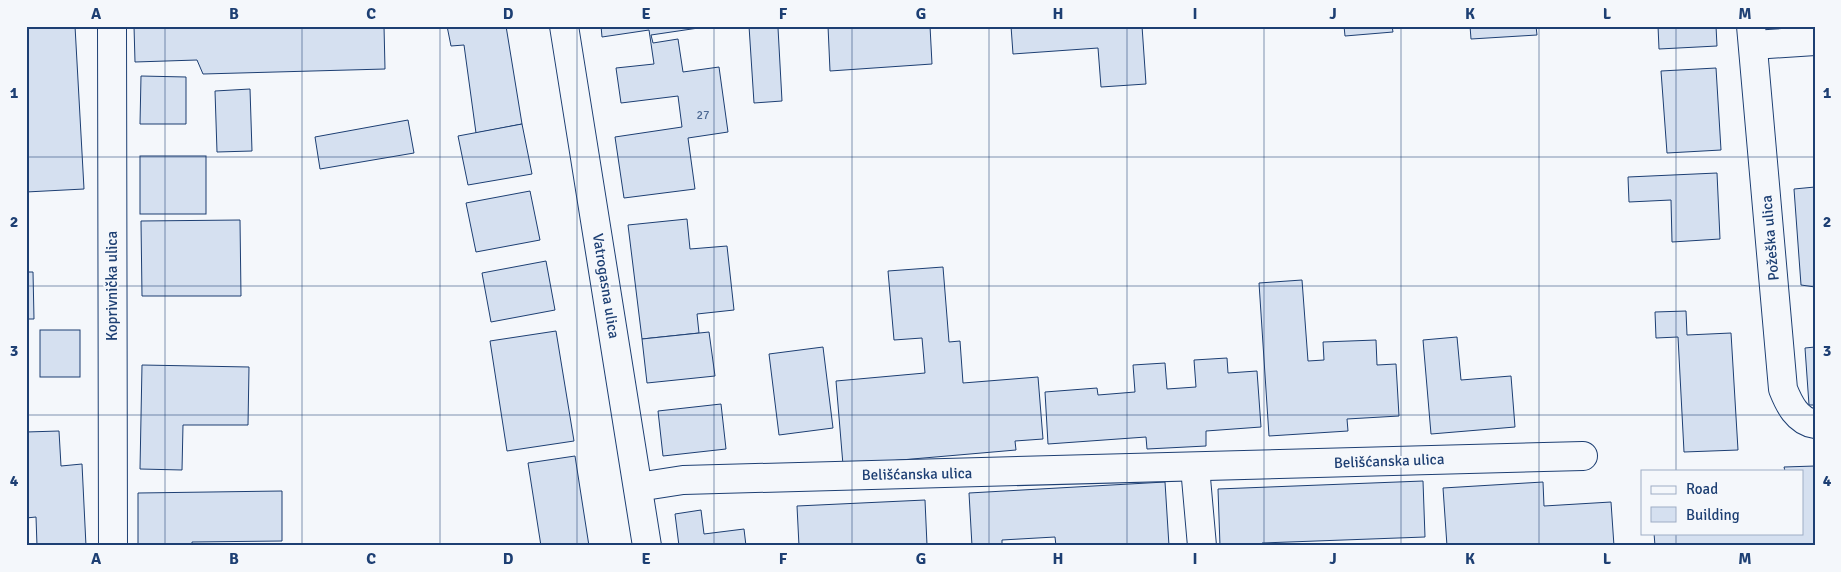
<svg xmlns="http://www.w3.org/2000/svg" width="1841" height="572" font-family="Signika,sans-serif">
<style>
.building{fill:#d5e0f0;stroke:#1d3f73}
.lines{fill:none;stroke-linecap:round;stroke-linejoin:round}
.minor-casing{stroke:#1d3f73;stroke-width:30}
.minor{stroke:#f4f7fb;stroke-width:28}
.grid{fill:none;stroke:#1d3f73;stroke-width:1;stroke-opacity:0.55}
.labels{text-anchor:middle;stroke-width:4;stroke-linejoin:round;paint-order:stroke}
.number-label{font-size:12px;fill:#4b6792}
.street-label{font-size:15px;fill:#1d3f73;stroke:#f4f7fb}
.neatline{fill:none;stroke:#1d3f73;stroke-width:2}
.grid-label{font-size:16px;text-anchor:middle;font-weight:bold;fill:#1d3f73}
</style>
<rect width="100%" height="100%" fill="#f4f7fb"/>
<g class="building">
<path d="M 26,26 L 75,26 L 84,189 L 26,192 Z"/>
<path d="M 134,26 L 384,26 L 385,69 L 203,74 L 197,60 L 135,62 Z"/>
<path d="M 447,26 L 506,26 L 522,124 L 476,133 L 464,45 L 451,46 Z"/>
<path d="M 601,26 L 712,26 L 651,35 L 653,43 L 678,39 L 683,72 L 719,67 L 728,132 L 688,138 L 695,189 L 624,198 L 615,137 L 682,127 L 678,96 L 621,103 L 616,68 L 654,64 L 649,30 L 602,37 Z"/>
<path d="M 749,26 L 805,26 L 778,28 L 782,101 L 754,103 Z"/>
<path d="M 828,26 L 930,26 L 932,64 L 830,71 Z"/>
<path d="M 1011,26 L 1142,26 L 1146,84 L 1101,87 L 1098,48 L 1013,54 Z"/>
<path d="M 1344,26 L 1392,26 L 1393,32 L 1345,36 Z"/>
<path d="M 1470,26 L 1536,26 L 1537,35 L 1471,39 Z"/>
<path d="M 1658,26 L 1716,26 L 1717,46 L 1659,49 Z"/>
<path d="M 1716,68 L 1721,150 L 1667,153 L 1661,71 Z"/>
<path d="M 141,76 L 186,77 L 186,124 L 140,124 Z"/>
<path d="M 250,89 L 252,151 L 217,152 L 215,91 Z"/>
<path d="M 408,120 L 414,153 L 320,169 L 315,137 Z"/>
<path d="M 522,124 L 532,174 L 468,185 L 458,136 Z"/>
<rect x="140" y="156" width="66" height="58"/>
<path d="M 1717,173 L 1720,239 L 1672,242 L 1671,200 L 1629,202 L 1628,177 Z"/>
<path d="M 1815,187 L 1815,287 L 1801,285 L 1794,189 Z"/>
<path d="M 530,191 L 540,240 L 476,252 L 466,203 Z"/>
<path d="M 687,219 L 690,249 L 727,246 L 734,310 L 697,314 L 699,333 L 642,339 L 628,225 Z"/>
<path d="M 240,220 L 241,296 L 142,296 L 141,221 Z"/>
<path d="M 546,261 L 555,310 L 491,322 L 482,273 Z"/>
<path d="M 943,267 L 949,342 L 960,341 L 963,383 L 1038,377 L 1043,439 L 1015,441 L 1016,450 L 843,465 L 836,381 L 925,373 L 922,338 L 894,340 L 888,271 Z"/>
<path d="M 26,272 L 33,272 L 34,319 L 26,319 Z"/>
<path d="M 1302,280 L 1308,361 L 1324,360 L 1323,342 L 1376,340 L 1377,365 L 1396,364 L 1399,416 L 1347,419 L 1348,431 L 1269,436 L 1259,283 Z"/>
<path d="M 1686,311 L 1687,335 L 1731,333 L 1738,450 L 1684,452 L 1678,337 L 1656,338 L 1655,312 Z"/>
<rect x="40" y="330" width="40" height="47"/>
<path d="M 556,331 L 574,441 L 507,451 L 490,341 Z"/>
<path d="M 709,332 L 715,376 L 647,383 L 642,339 Z"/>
<path d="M 1457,337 L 1461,380 L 1511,376 L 1515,427 L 1431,434 L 1423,340 Z"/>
<path d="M 823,347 L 833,428 L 779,435 L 769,354 Z"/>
<path d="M 1815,347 L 1815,405 L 1809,405 L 1805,348 Z"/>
<path d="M 1227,358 L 1228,373 L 1257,371 L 1261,427 L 1206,431 L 1206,446 L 1147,449 L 1146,437 L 1048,444 L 1045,392 L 1097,388 L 1098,395 L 1135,392 L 1133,365 L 1165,363 L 1167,389 L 1196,387 L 1194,360 Z"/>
<path d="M 142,365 L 249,367 L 248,425 L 183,425 L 182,470 L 140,469 Z"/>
<rect x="26" y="374" width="2" height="46"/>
<path d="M 721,404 L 726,449 L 663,456 L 658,411 Z"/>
<path d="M 59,431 L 61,466 L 82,464 L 86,546 L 37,546 L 36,517 L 26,518 L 26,432 Z"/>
<path d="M 575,456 L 589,546 L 541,546 L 528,463 Z"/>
<path d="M 1815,466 L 1815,546 L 1655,546 L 1654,533 L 1802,533 L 1802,471 L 1785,471 L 1784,467 Z"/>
<path d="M 1423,481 L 1425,537 L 1262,543 L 1262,546 L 1220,546 L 1218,489 Z"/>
<path d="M 1165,482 L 1169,546 L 1056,546 L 1055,537 L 1002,540 L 1002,546 L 972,546 L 969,493 Z"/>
<path d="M 1543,482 L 1544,506 L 1611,502 L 1614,546 L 1447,546 L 1443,488 Z"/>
<path d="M 282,491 L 282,541 L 192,542 L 192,546 L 138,546 L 138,493 Z"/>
<path d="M 925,500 L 927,545 L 799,546 L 797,506 Z"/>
<path d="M 701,510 L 704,534 L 744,529 L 746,546 L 679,546 L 675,514 Z"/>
</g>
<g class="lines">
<g class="minor-casing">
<g id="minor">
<path d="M 112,26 L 113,546"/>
<path d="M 564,26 L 647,546"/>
<path d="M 1751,26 L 1783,389 C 1789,404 1797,421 1815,424"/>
<path d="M 1753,45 L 1815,41"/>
<path d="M 1195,467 L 1202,546"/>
<path d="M 638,487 L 683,480 L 1583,456"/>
</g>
</g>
<use href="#minor" class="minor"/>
</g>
<path class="grid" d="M 165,26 L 165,546M 302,26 L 302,546M 440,26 L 440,546M 577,26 L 577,546M 714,26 L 714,546M 852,26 L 852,546M 989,26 L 989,546M 1127,26 L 1127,546M 1264,26 L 1264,546M 1401,26 L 1401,546M 1539,26 L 1539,546M 1676,26 L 1676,471M 26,157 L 1815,157M 26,286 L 1815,286M 26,415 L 1815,415M 1676,533 L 1676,546"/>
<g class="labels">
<g class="number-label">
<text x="703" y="119">27</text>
</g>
<g class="street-label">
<text transform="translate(1770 238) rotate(-95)" y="5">Požeška ulica</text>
<text transform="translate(112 286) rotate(-90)" y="5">Koprivnička ulica</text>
<text transform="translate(606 286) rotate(81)" y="5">Vatrogasna ulica</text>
<text transform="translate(1389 461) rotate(-2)" y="5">Belišćanska ulica</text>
<text transform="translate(917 474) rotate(-1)" y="5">Belišćanska ulica</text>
</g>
</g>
<rect width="1841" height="572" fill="none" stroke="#f4f7fb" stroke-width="55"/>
<rect x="1641" y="470" width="162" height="65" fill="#f4f7fb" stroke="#9eadc5"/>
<rect x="1651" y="486" width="25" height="8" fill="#f4f7fb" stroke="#9eadc5"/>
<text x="1686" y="494" font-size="15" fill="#1d3f73">Road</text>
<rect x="1651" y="507" width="25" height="15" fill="#d5e0f0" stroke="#9eadc5"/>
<text x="1686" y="520" font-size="15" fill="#1d3f73">Building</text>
<rect x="28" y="28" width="1786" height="516" class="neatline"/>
<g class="grid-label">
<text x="96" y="19">A</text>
<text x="234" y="19">B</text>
<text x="371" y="19">C</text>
<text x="508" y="19">D</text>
<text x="646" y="19">E</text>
<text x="783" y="19">F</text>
<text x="921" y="19">G</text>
<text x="1058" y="19">H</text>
<text x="1195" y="19">I</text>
<text x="1333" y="19">J</text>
<text x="1470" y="19">K</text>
<text x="1607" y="19">L</text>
<text x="1745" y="19">M</text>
<text x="14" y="98">1</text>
<text x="1827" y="98">1</text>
<text x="14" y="227">2</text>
<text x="1827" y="227">2</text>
<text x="14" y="356">3</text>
<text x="1827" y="356">3</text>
<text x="14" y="486">4</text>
<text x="1827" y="486">4</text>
<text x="96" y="564">A</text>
<text x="234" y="564">B</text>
<text x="371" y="564">C</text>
<text x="508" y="564">D</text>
<text x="646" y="564">E</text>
<text x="783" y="564">F</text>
<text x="921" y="564">G</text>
<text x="1058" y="564">H</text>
<text x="1195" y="564">I</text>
<text x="1333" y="564">J</text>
<text x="1470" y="564">K</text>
<text x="1607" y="564">L</text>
<text x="1745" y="564">M</text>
</g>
</svg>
